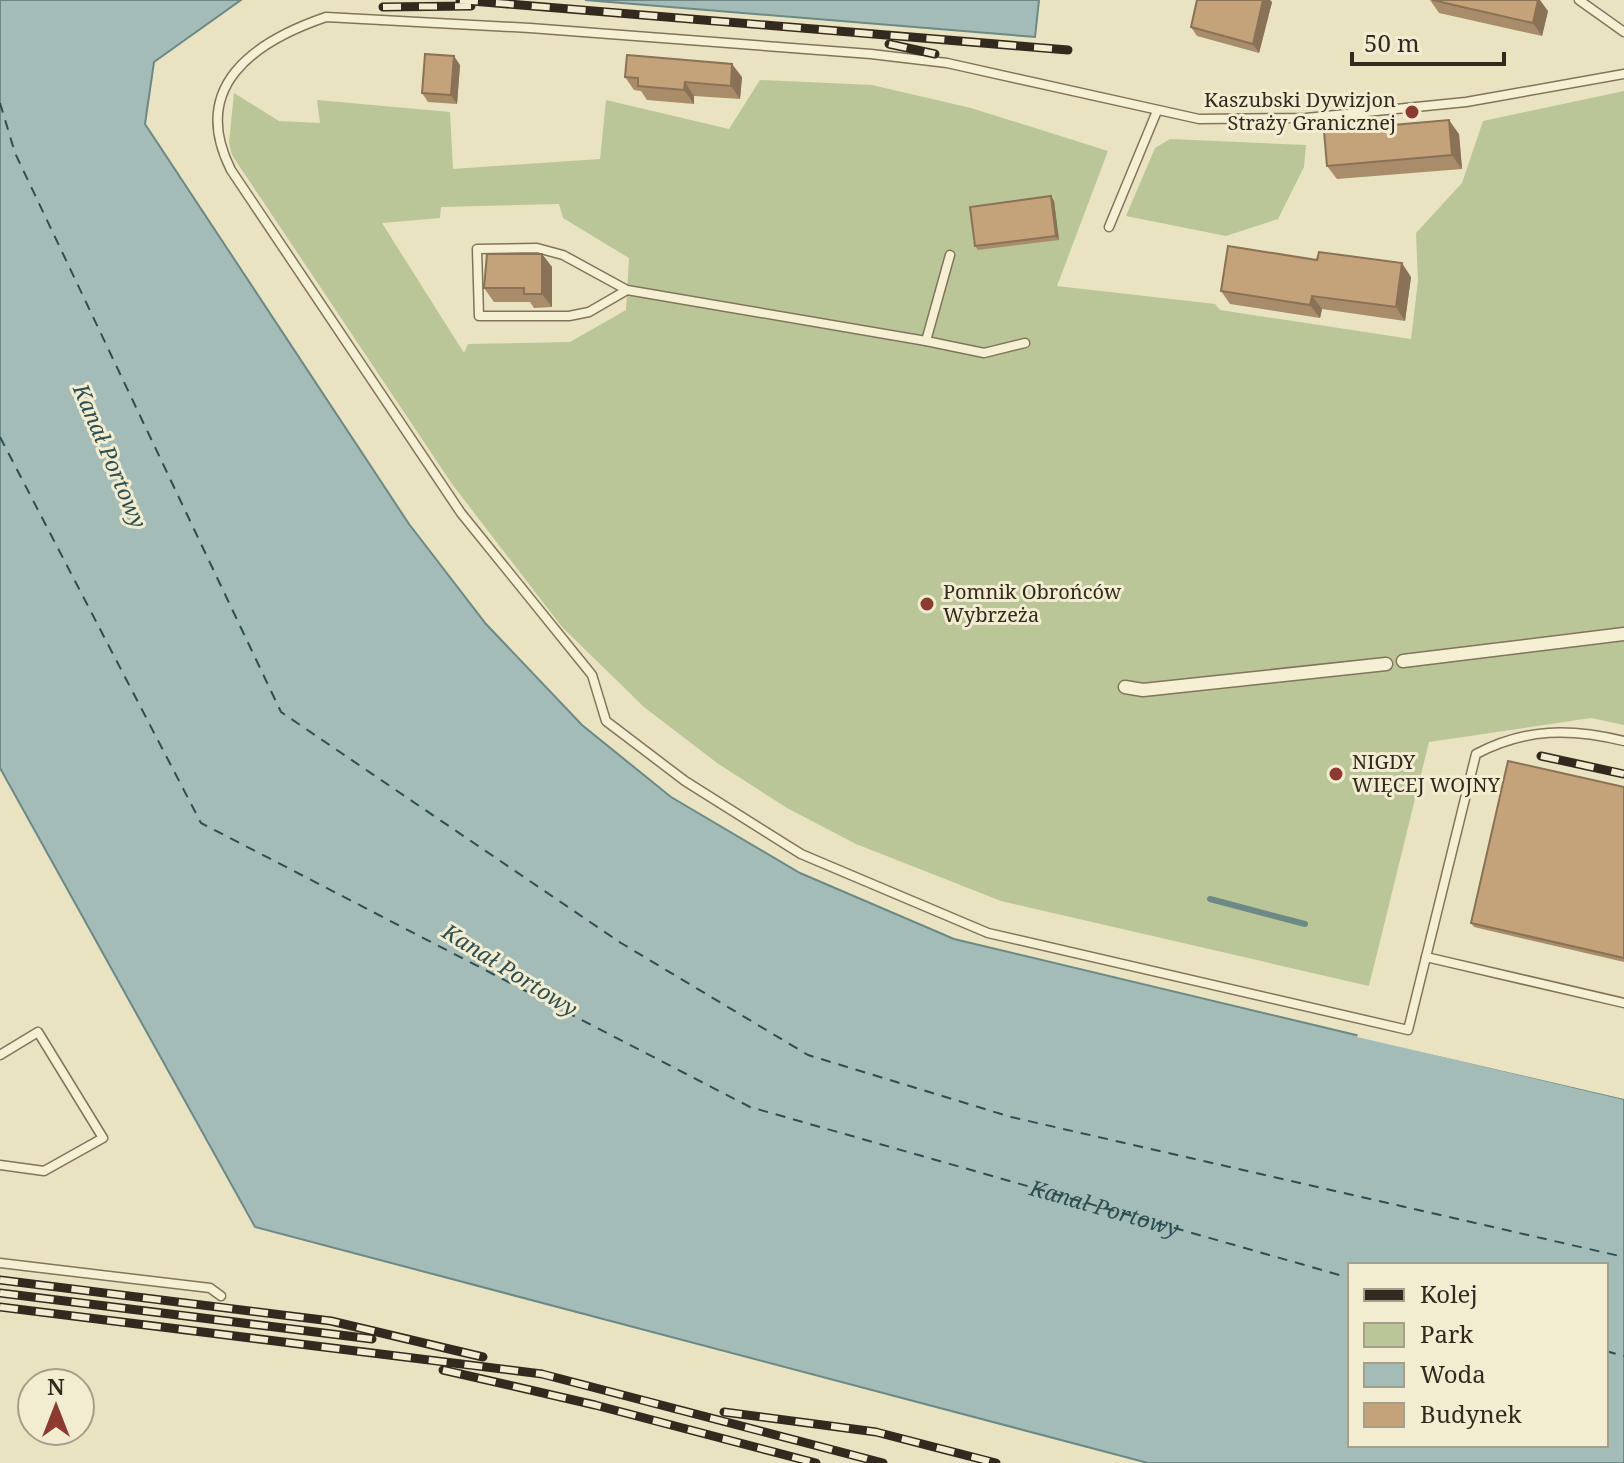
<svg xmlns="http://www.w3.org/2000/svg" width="1624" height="1463" font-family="'Noto Serif',serif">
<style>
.green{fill:#bac697;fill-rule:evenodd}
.water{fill:#a4bcb8;stroke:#6c8986;stroke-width:2;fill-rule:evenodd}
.pier{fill:#e9e3c2}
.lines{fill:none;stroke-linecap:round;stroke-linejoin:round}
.stream{stroke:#6c8986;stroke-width:6}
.ferry{stroke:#2e4f51;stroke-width:2;stroke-dasharray:10 8;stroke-linecap:butt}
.service-casing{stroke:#81745b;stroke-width:11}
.pedestrian-casing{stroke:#81745b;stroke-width:15}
.service{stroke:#f5f0d4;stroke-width:8}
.pedestrian{stroke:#f5f0d4;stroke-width:12}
.rail-casing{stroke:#322a1e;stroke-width:9}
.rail{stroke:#f2ecd1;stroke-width:6;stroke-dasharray:18;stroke-linecap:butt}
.wall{fill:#a98c6a}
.shaded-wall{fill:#897256}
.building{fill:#c4a37b;stroke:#897256;stroke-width:2}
.poi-dot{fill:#8b3b30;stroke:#f2ecd1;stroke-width:3}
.labels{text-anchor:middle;stroke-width:6;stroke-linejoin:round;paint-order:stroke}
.poi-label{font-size:20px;fill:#322a1e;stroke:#f2ecd1;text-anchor:start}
.water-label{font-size:22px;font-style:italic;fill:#2e4f51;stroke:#f2ecd1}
</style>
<rect width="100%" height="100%" fill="#e9e3c2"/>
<g class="green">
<path d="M 760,80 L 872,85 L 971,108 L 1108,151 L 1057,286 L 1215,304 L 1220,310 L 1411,339 L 1418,281 L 1416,233 L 1462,183 L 1483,121 L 1624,91 L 1624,725 L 1591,718 L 1429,742 L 1369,986 L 1001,901 L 856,844 L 787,808 L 717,763 L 644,707 L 562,627 L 452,484 L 232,155 L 229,143 L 234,93 L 279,121 L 320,123 L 317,100 L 450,112 L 453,169 L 600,159 L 606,100 L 729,129 ZM 559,204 L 563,218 L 629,258 L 626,310 L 570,342 L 468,344 L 464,353 L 382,223 L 440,218 L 441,207 Z"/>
<path d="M 1170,139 L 1306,145 L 1304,167 L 1278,219 L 1226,236 L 1126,216 L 1155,148 Z"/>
</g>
<g class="water">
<path d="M 0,0 L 241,0 L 154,62 L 145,124 L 409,524 L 486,624 L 582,725 L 671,797 L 800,873 L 954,939 L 1624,1099 L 1624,1463 L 1148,1463 L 255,1227 L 0,768 ZM 1350,1265 L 1606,1265 L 1606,1445 L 1350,1445 Z"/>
<path d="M 585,0 L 1039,0 L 1035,37 Z"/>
</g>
<path class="pier" d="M 1358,1034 L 1624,1095 L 1624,1099 L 1357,1037 Z"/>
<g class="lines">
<path class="stream" d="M 1210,899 L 1305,924"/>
<g class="ferry">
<path d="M 0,103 L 15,153 L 281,712 L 621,943 L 808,1055 L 1011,1117 L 1624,1257"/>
<path id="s1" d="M 0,437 L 201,823 L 750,1107 L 1350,1278"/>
<path d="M 1606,1351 L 1624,1356"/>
</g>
<g class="service-casing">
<g id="service">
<path d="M 1579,0 L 1624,32"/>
<path d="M 1109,227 L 1157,111"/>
<path d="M 950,255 L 926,341 L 984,353 L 1025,343"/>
<path d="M 627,290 L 589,312 L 569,316 L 479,316 L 477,249 L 537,248 L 563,255 L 627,290 L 926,341"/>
<path d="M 1624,741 C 1570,728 1526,728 1476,754 L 1426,957 L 1624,1003"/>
<path d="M 1426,957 L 1408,1030 L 988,933 L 801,854 L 685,781 L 606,721 L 592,675 L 461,513 L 231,170 C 189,87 253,42 326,17 L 530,28 L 871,54 L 947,63 L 1199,119 L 1306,118 L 1466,102 L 1624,74"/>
<path d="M 0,1055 L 38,1032 L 103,1138 L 44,1171 L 0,1165"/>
<path d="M 0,1263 L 210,1288 L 221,1296"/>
</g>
</g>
<g class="pedestrian-casing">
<g id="pedestrian">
<path d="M 1403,661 L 1624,634"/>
<path d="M 1125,687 L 1143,690 L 1386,664"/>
</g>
</g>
<use href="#service" class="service"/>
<use href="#pedestrian" class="pedestrian"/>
<g class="rail-casing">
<g id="rail">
<path d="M 460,0 L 1068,50"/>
<path d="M 383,7 L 471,6"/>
<path d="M 889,44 L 935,54"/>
<path d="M 1541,756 L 1624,774"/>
<path d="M 0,1280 L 331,1321 L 483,1357"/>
<path d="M 0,1293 L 372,1339"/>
<path d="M 0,1307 L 542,1374 L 883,1463"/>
<path d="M 443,1370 L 595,1405 L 816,1463"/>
<path d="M 724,1412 L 876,1432 L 996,1463"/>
</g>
</g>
<use href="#rail" class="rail"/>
</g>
<g class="wall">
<path d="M 1430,0 L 1548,11 L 1542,36 L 1439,13 Z"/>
<path d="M 1272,2 L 1259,53 L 1197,36 L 1191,27 Z"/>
<path d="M 460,65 L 457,104 L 428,102 L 422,93 Z"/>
<path d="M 625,77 L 742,77 L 740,99 L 694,96 L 694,104 L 647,100 L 641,91 L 634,90 Z"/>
<path d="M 1459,134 L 1462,169 L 1337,179 L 1327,166 Z"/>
<path d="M 1054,201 L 1059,240 L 978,250 L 975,246 Z"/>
<path d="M 542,254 L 552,267 L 552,307 L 534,308 L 530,302 L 494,302 L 484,288 Z"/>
<path d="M 1411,277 L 1405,321 L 1322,309 L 1320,318 L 1230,304 L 1221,291 Z"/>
<path d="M 1624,787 L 1624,962 L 1474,927 L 1471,923 Z"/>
</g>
<g class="shaded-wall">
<path d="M 1263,0 L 1270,0 L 1272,2 L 1259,53 L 1253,44 Z"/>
<path d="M 1538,0 L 1540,0 L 1548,11 L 1542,36 L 1533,23 Z"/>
<path d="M 454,56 L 460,65 L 457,104 L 451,95 Z"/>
<path d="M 732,64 L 742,77 L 740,99 L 731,86 Z"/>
<path d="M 685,82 L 694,96 L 694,104 L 684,90 Z"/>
<path d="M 1449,120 L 1459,134 L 1462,169 L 1452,155 Z"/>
<path d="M 1051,196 L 1054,201 L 1059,240 L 1056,236 Z"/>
<path d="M 542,254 L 552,267 L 552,307 L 542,294 Z"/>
<path d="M 1402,263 L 1411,277 L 1405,321 L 1396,307 Z"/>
<path d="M 1312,296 L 1322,309 L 1320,318 L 1310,305 Z"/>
</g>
<g class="building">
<path d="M 1197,0 L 1263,0 L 1253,44 L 1191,27 Z"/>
<path d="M 1432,0 L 1538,0 L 1533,23 Z"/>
<path d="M 425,54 L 454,56 L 451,95 L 422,93 Z"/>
<path d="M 627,55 L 732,64 L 731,86 L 685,82 L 684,90 L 638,86 L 638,78 L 625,77 Z"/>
<path d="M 1449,120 L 1452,155 L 1327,166 L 1324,131 Z"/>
<path d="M 1051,196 L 1056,236 L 975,246 L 970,207 Z"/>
<path d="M 1228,246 L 1317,260 L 1319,252 L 1402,263 L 1396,307 L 1312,296 L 1310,305 L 1221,291 Z"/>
<path d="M 487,254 L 542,254 L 542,294 L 524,294 L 524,288 L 484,288 Z"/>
<path d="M 1508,761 L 1624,787 L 1624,958 L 1471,923 Z"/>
</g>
<g class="poi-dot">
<circle cx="1412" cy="112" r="8"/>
<circle cx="927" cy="604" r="8"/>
<circle cx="1336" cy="774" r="8"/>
</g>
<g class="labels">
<g class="poi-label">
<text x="1396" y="107" text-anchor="end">Kaszubski Dywizjon<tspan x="1396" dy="23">Straży Granicznej</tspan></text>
<text x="943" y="599">Pomnik Obrońców<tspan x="943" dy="23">Wybrzeża</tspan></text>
<text x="1352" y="769">NIGDY<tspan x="1352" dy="23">WIĘCEJ WOJNY</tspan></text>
</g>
<g class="water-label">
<text transform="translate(110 456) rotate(67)" y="8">Kanał Portowy</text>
<text transform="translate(510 970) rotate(32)" y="8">Kanał Portowy</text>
<text dy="8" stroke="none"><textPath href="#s1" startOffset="1422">Kanał Portowy</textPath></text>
</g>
</g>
<rect x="1348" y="1263" width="260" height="184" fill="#f2ecd1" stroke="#a59e89" stroke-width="2"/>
<rect x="1364" y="1289" width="40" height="12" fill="#322a1e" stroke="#a59e89" stroke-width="2"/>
<text x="1420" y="1303" font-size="24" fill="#322a1e">Kolej</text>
<rect x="1364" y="1323" width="40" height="24" fill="#bac697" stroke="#a59e89" stroke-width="2"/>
<text x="1420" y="1343" font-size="24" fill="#322a1e">Park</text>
<rect x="1364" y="1363" width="40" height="24" fill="#a4bcb8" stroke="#a59e89" stroke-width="2"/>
<text x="1420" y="1383" font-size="24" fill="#322a1e">Woda</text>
<rect x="1364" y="1403" width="40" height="24" fill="#c4a37b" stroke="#a59e89" stroke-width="2"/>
<text x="1420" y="1423" font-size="24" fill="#322a1e">Budynek</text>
<g transform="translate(56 1407)"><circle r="38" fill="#f2ecd1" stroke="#a59e89" stroke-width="2"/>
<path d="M0-6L14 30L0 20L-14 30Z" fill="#8b3b30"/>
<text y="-12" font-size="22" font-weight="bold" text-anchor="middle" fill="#322a1e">N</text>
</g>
<path d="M1352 52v12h152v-12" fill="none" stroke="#322a1e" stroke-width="4"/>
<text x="1364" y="52" font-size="24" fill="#322a1e" stroke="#f2ecd1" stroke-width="6" paint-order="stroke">50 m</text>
</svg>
